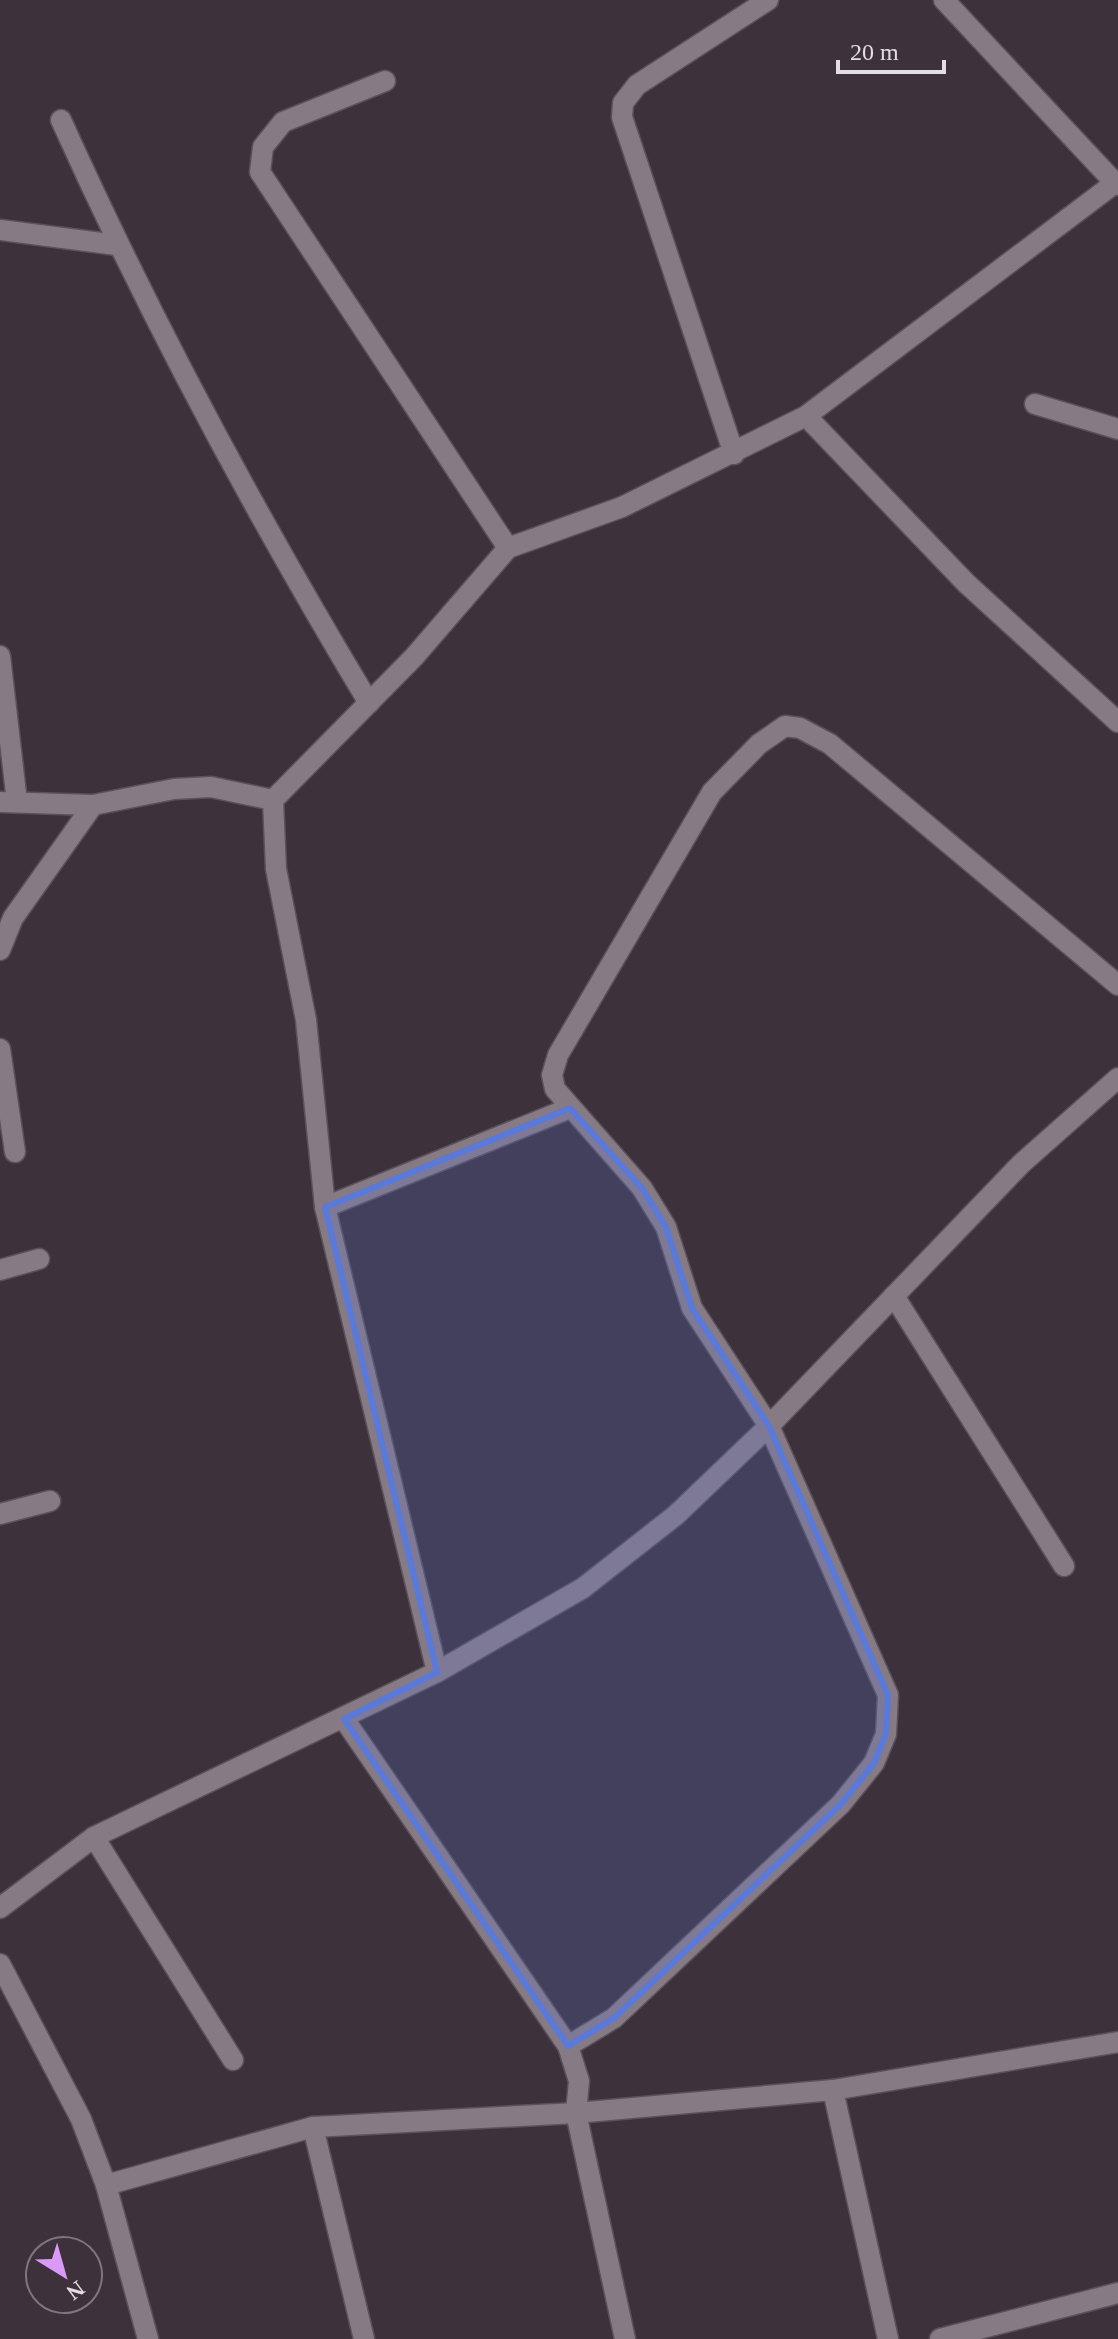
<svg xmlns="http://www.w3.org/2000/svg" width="1118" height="2339" font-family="'Times New Roman',serif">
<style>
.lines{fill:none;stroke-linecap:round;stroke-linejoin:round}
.street-casing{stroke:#5a5159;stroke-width:23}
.street{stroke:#867a85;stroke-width:20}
.marked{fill:#5979db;fill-opacity:0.2;stroke:#5979db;stroke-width:6;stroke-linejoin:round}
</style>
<rect width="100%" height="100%" fill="#3d323c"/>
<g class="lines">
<g class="street-casing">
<g id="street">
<path d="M 944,0 L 1115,183"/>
<path d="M 385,81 L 283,122 L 263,147 L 260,172 L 508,548"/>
<path d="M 61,120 C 151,320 256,515 369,703"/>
<path d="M 0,230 L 117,245"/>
<path d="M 1035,404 L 1118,429"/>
<path d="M 806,416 L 966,583 L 1118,722"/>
<path d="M 734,454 L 622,117 L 623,103 L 637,85 L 768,0"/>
<path d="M 0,656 L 17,802"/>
<path d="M 0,802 L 93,805 L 174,789 L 211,787 L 273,800"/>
<path d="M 0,950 L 13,918 L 93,805"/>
<path d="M 0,1049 L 15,1152"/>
<path d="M 325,1207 L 570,1108"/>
<path d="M 0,1270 L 39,1259"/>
<path d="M 894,1296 L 1064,1566"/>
<path d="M 0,1514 L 50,1501"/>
<path d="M 437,1672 L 325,1207 L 306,1020 L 276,869 L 273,800 L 414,657 L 508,548 L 622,507 L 806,416 L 1115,183 L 1118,185"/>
<path d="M 344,1719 L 568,2046 L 579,2081 L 576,2113 L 833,2090"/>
<path d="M 94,1837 L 233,2060"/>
<path d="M 0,1908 L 94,1837 L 437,1672 L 583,1588 L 676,1515 L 769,1426 L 1021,1164 L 1118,1078"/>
<path d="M 0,1964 L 81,2119 L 106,2185 L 148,2339"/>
<path d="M 568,2046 L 614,2018 L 841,1804 L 874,1763 L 886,1734 L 888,1695 L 769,1426 L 692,1308 L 666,1227 L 642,1188 L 555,1089 L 552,1075 L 558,1055 L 712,792 L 759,744 L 785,726 L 800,728 L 830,744 L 1118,985"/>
<path d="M 313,2127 L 364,2339"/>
<path d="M 106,2185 L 313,2127 L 576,2113 L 625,2339"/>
<path d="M 888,2339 L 833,2090 L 1118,2042"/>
<path d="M 940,2339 L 1118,2293"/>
</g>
</g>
<use href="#street" class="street"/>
</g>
<path class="marked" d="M 570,1108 L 642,1188 L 666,1227 L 692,1308 L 769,1426 L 888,1695 L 886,1734 L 874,1763 L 841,1804 L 614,2018 L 568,2046 L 344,1719 L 437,1672 L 325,1207 Z"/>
<g transform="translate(64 2275) rotate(143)"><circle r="38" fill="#3d323c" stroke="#80767f" stroke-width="2"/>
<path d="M0-6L14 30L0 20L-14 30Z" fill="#d99af7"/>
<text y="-12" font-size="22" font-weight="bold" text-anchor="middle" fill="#e4dde3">N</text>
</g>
<path d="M838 60v12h106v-12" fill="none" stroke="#e4dde3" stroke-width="4"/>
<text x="850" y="60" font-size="24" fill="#e4dde3" stroke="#3d323c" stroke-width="6" paint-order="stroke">20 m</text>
</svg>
